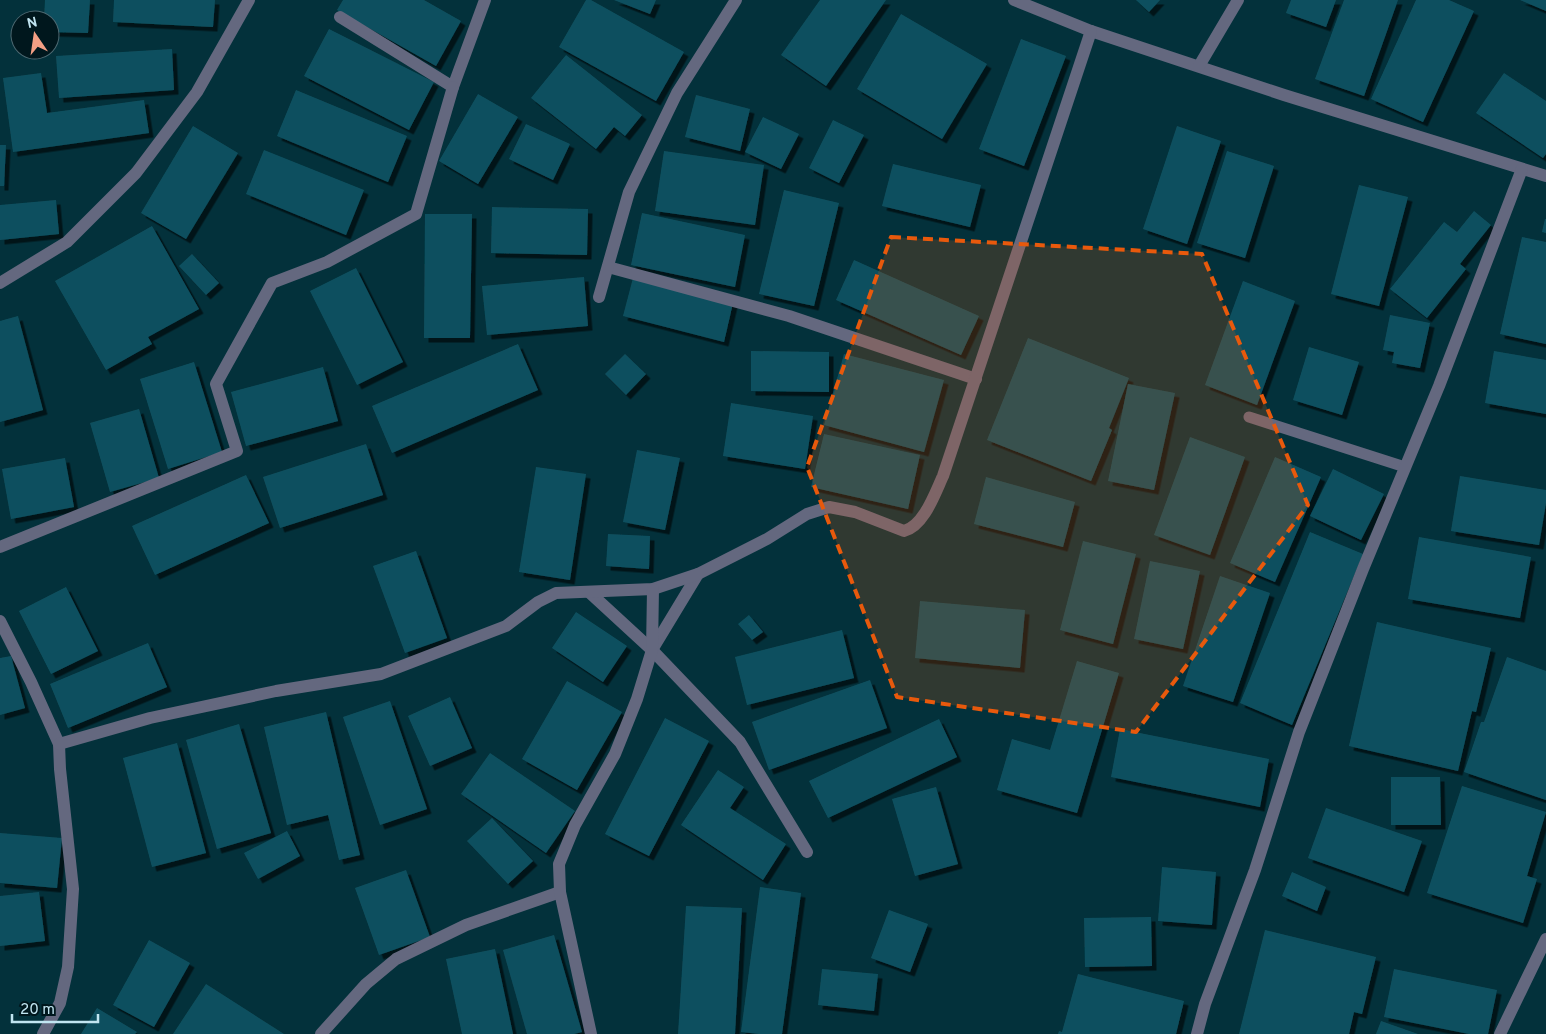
<svg xmlns="http://www.w3.org/2000/svg" width="1546" height="1034" font-family="Overpass,sans-serif">
<style>
.building{fill:#11505f;filter:url(#shadow)}
.lines{fill:none;stroke-linecap:round;stroke-linejoin:round}
.lane{stroke:#64687f;stroke-width:11}
.street{stroke:#64687f;stroke-width:12}
.marked{fill:#e8590c;fill-opacity:0.2;stroke:#e8590c;stroke-width:4;stroke-dasharray:10 6;stroke-linejoin:round}
</style>
<defs>
<filter id="shadow"><feDropShadow dx="4.5" dy="4.5" stdDeviation="0" flood-color="#0009"/></filter>
</defs>
<rect width="100%" height="100%" fill="#03313b"/>
<g class="building">
<path d="M 45,0 L 90,0 L 88,33 L 50,32 L 50,20 L 44,20 Z"/>
<path d="M 114,0 L 215,0 L 213,27 L 113,22 Z"/>
<path d="M 343,0 L 424,0 L 461,21 L 436,66 L 337,10 Z"/>
<path d="M 586,0 L 591,0 L 684,52 L 656,101 L 559,47 Z"/>
<path d="M 614,0 L 656,0 L 650,14 Z"/>
<path d="M 820,0 L 886,0 L 826,86 L 781,55 Z"/>
<path d="M 1136,0 L 1160,0 L 1149,12 Z"/>
<path d="M 1291,0 L 1336,0 L 1326,27 L 1286,13 Z"/>
<path d="M 1344,0 L 1398,0 L 1364,96 L 1315,79 Z"/>
<path d="M 1416,0 L 1449,0 L 1474,11 L 1423,122 L 1371,99 Z"/>
<path d="M 1520,0 L 1546,0 L 1546,11 Z"/>
<path d="M 901,14 L 987,64 L 942,139 L 857,89 Z"/>
<path d="M 329,29 L 434,82 L 409,130 L 304,76 Z"/>
<path d="M 1021,39 L 1066,56 L 1024,166 L 979,149 Z"/>
<path d="M 172,49 L 174,90 L 59,98 L 56,56 Z"/>
<path d="M 566,55 L 642,115 L 625,136 L 614,127 L 596,149 L 531,98 Z"/>
<path d="M 41,73 L 47,113 L 144,100 L 149,133 L 13,152 L 3,78 Z"/>
<path d="M 1504,73 L 1546,101 L 1546,154 L 1543,158 L 1476,113 Z"/>
<path d="M 296,90 L 407,136 L 388,182 L 277,136 Z"/>
<path d="M 478,94 L 518,117 L 478,184 L 439,161 Z"/>
<path d="M 696,95 L 750,109 L 740,151 L 685,137 Z"/>
<path d="M 763,117 L 799,134 L 781,169 L 745,152 Z"/>
<path d="M 833,120 L 864,135 L 839,183 L 809,168 Z"/>
<path d="M 526,124 L 570,144 L 553,180 L 509,159 Z"/>
<path d="M 193,126 L 238,153 L 186,239 L 141,213 Z"/>
<path d="M 1177,126 L 1221,141 L 1187,244 L 1143,229 Z"/>
<path d="M 0,145 L 6,145 L 4,186 L 0,186 Z"/>
<path d="M 264,150 L 364,190 L 346,235 L 246,194 Z"/>
<path d="M 664,151 L 764,165 L 755,225 L 655,211 Z"/>
<path d="M 1227,151 L 1274,166 L 1245,258 L 1197,243 Z"/>
<path d="M 893,164 L 981,185 L 970,227 L 882,206 Z"/>
<path d="M 1359,185 L 1408,197 L 1379,306 L 1331,294 Z"/>
<path d="M 784,190 L 839,203 L 814,306 L 759,294 Z"/>
<path d="M 56,200 L 59,234 L 0,240 L 0,205 Z"/>
<path d="M 492,207 L 588,209 L 587,255 L 491,253 Z"/>
<path d="M 1474,211 L 1491,225 L 1460,264 L 1466,269 L 1427,318 L 1390,289 L 1444,222 L 1457,232 Z"/>
<path d="M 642,213 L 745,235 L 735,287 L 631,265 Z"/>
<path d="M 425,214 L 472,214 L 470,338 L 424,338 Z"/>
<path d="M 1545,219 L 1546,219 L 1546,233 L 1542,232 Z"/>
<path d="M 152,226 L 199,309 L 148,337 L 152,344 L 106,370 L 55,281 Z"/>
<path d="M 1522,237 L 1546,242 L 1546,344 L 1500,334 Z"/>
<path d="M 192,254 L 219,283 L 206,295 L 179,266 Z"/>
<path d="M 854,260 L 979,316 L 961,355 L 836,300 Z"/>
<path d="M 356,268 L 403,362 L 357,385 L 310,291 Z"/>
<path d="M 584,277 L 588,326 L 487,335 L 482,286 Z"/>
<path d="M 633,278 L 733,303 L 724,342 L 623,316 Z"/>
<path d="M 1243,281 L 1295,301 L 1257,405 L 1205,385 Z"/>
<path d="M 1390,315 L 1430,323 L 1420,368 L 1392,363 L 1394,352 L 1383,350 Z"/>
<path d="M 18,316 L 43,410 L 0,422 L 0,321 Z"/>
<path d="M 1028,338 L 1129,378 L 1109,428 L 1112,430 L 1091,481 L 987,440 Z"/>
<path d="M 518,344 L 538,390 L 392,453 L 372,406 Z"/>
<path d="M 1309,347 L 1359,362 L 1342,415 L 1293,400 Z"/>
<path d="M 751,351 L 829,352 L 829,392 L 751,391 Z"/>
<path d="M 1494,351 L 1546,360 L 1546,414 L 1485,403 Z"/>
<path d="M 625,354 L 646,374 L 626,395 L 605,374 Z"/>
<path d="M 844,354 L 944,380 L 924,452 L 824,425 Z"/>
<path d="M 194,362 L 222,452 L 168,469 L 140,379 Z"/>
<path d="M 323,367 L 338,421 L 246,446 L 231,392 Z"/>
<path d="M 1128,384 L 1175,393 L 1154,490 L 1108,481 Z"/>
<path d="M 731,403 L 813,416 L 805,469 L 723,456 Z"/>
<path d="M 139,409 L 159,478 L 110,492 L 90,423 Z"/>
<path d="M 824,434 L 920,455 L 908,509 L 811,487 Z"/>
<path d="M 1190,437 L 1245,457 L 1210,555 L 1154,535 Z"/>
<path d="M 366,444 L 383,495 L 280,528 L 263,477 Z"/>
<path d="M 637,450 L 680,458 L 665,530 L 623,522 Z"/>
<path d="M 1275,457 L 1321,477 L 1275,582 L 1230,563 Z"/>
<path d="M 65,458 L 74,507 L 11,519 L 2,469 Z"/>
<path d="M 536,467 L 586,474 L 570,580 L 519,572 Z"/>
<path d="M 1333,469 L 1384,494 L 1361,540 L 1310,516 Z"/>
<path d="M 246,475 L 269,523 L 155,575 L 132,526 Z"/>
<path d="M 1460,476 L 1546,490 L 1546,503 L 1539,545 L 1451,531 Z"/>
<path d="M 986,477 L 1075,502 L 1063,547 L 974,524 Z"/>
<path d="M 1310,532 L 1363,554 L 1292,725 L 1240,703 Z"/>
<path d="M 608,534 L 650,536 L 649,569 L 606,566 Z"/>
<path d="M 1419,537 L 1531,557 L 1520,618 L 1408,599 Z"/>
<path d="M 1083,541 L 1136,554 L 1113,644 L 1060,630 Z"/>
<path d="M 416,551 L 447,638 L 405,653 L 373,566 Z"/>
<path d="M 1150,561 L 1200,571 L 1183,649 L 1134,639 Z"/>
<path d="M 1220,576 L 1270,593 L 1233,702 L 1183,686 Z"/>
<path d="M 66,587 L 98,651 L 51,674 L 19,611 Z"/>
<path d="M 920,601 L 1025,610 L 1020,668 L 915,658 Z"/>
<path d="M 576,612 L 627,646 L 603,682 L 552,648 Z"/>
<path d="M 749,615 L 763,632 L 752,640 L 738,624 Z"/>
<path d="M 1377,622 L 1491,648 L 1476,712 L 1472,711 L 1458,771 L 1349,746 Z"/>
<path d="M 842,630 L 854,678 L 747,705 L 735,657 Z"/>
<path d="M 148,643 L 167,687 L 68,728 L 50,684 Z"/>
<path d="M 11,656 L 25,708 L 0,715 L 0,658 Z"/>
<path d="M 1507,657 L 1546,671 L 1546,800 L 1464,772 L 1481,722 L 1484,722 Z"/>
<path d="M 1077,661 L 1119,673 L 1077,813 L 997,790 L 1012,739 L 1050,750 Z"/>
<path d="M 870,680 L 887,728 L 769,770 L 752,722 Z"/>
<path d="M 567,681 L 622,712 L 577,790 L 522,759 Z"/>
<path d="M 450,697 L 472,748 L 430,766 L 408,716 Z"/>
<path d="M 390,701 L 427,809 L 380,825 L 343,717 Z"/>
<path d="M 326,712 L 360,855 L 339,860 L 328,815 L 287,825 L 264,727 Z"/>
<path d="M 665,718 L 709,741 L 649,856 L 605,834 Z"/>
<path d="M 939,719 L 957,757 L 828,818 L 809,781 Z"/>
<path d="M 239,724 L 271,833 L 217,849 L 186,740 Z"/>
<path d="M 1120,729 L 1269,759 L 1260,807 L 1111,777 Z"/>
<path d="M 177,743 L 206,853 L 152,867 L 123,758 Z"/>
<path d="M 490,753 L 575,811 L 546,853 L 461,794 Z"/>
<path d="M 718,770 L 744,787 L 730,808 L 786,844 L 763,880 L 681,825 Z"/>
<path d="M 1391,777 L 1440,777 L 1441,825 L 1391,825 Z"/>
<path d="M 1462,786 L 1546,812 L 1527,876 L 1537,879 L 1523,923 L 1427,893 Z"/>
<path d="M 936,787 L 958,864 L 915,876 L 892,799 Z"/>
<path d="M 1326,808 L 1422,841 L 1404,892 L 1308,858 Z"/>
<path d="M 492,818 L 533,861 L 508,884 L 467,841 Z"/>
<path d="M 287,831 L 300,856 L 258,879 L 244,853 Z"/>
<path d="M 0,833 L 62,838 L 57,888 L 0,883 Z"/>
<path d="M 1162,867 L 1216,872 L 1212,925 L 1158,921 Z"/>
<path d="M 406,870 L 430,937 L 379,955 L 355,888 Z"/>
<path d="M 1292,872 L 1326,887 L 1317,911 L 1282,896 Z"/>
<path d="M 760,887 L 801,893 L 782,1034 L 759,1034 L 741,1032 Z"/>
<path d="M 39,892 L 45,941 L 0,946 L 0,896 Z"/>
<path d="M 686,906 L 742,908 L 735,1034 L 678,1034 Z"/>
<path d="M 889,910 L 928,924 L 910,972 L 871,958 Z"/>
<path d="M 1151,917 L 1152,966 L 1085,967 L 1084,918 Z"/>
<path d="M 1265,930 L 1376,957 L 1362,1014 L 1354,1012 L 1349,1034 L 1239,1034 Z"/>
<path d="M 554,935 L 582,1032 L 574,1034 L 527,1034 L 503,950 Z"/>
<path d="M 149,940 L 190,963 L 154,1027 L 113,1005 Z"/>
<path d="M 495,949 L 513,1034 L 462,1034 L 446,959 Z"/>
<path d="M 822,969 L 878,974 L 874,1011 L 818,1005 Z"/>
<path d="M 1394,969 L 1497,990 L 1488,1034 L 1469,1034 L 1384,1017 Z"/>
<path d="M 1078,974 L 1184,1001 L 1176,1034 L 1058,1034 L 1059,1031 L 1062,1032 Z"/>
<path d="M 206,984 L 284,1034 L 173,1034 Z"/>
<path d="M 97,1008 L 137,1032 L 135,1034 L 81,1034 Z"/>
<path d="M 1381,1021 L 1418,1034 L 1376,1034 Z"/>
</g>
<g class="lines">
<path class="lane" d="M 1249,417 L 1405,467"/>
<g class="street">
<path d="M 1014,0 L 1091,31 L 1284,95 L 1546,176"/>
<path d="M 340,17 L 453,87 L 485,0"/>
<path d="M 1199,66 L 1238,0"/>
<path d="M 608,267 L 789,316 L 976,379"/>
<path d="M 0,283 L 67,242 L 136,173 L 197,92 L 249,0"/>
<path d="M 599,297 L 629,192 L 677,93 L 736,0"/>
<path d="M 0,547 L 237,451 L 216,384 L 272,283 L 327,262 L 416,214 L 453,87"/>
<path d="M 589,592 L 652,650 L 740,742 L 807,852"/>
<path d="M 0,621 L 31,682 L 59,744 L 60,769 L 73,889 L 68,967 L 60,1003 L 43,1034"/>
<path d="M 652,650 L 698,574"/>
<path d="M 59,744 L 150,718 L 276,691 L 381,674 L 506,626 L 538,602 L 556,593 L 653,589 L 698,574 L 767,539 L 807,514 L 829,507 L 855,512 L 904,531 C 924,526 935,493 943,476 L 1091,31"/>
<path d="M 321,1034 L 366,984 L 396,959 L 466,925 L 560,892"/>
<path d="M 591,1034 L 560,892 L 559,864 L 575,825 L 615,754 L 637,699 L 652,650 L 653,589"/>
<path d="M 1197,1034 L 1205,1004 L 1255,870 L 1299,732 L 1363,569 L 1439,386 L 1522,169"/>
<path d="M 1500,1034 L 1546,939"/>
</g>
</g>
<path class="marked" d="M 891,237 L 1202,254 L 1308,505 L 1136,732 L 897,697 L 807,467 Z"/>
<g transform="translate(35 35) rotate(347)"><circle r="24" fill="#00171d" stroke="#4d6972"/>
<path d="M0-4L9 19L0 12L-9 19Z" fill="#f39f84"/>
<text y="-8" font-size="14" font-weight="bold" text-anchor="middle" fill="#c1e5f1">N</text>
</g>
<path d="M12 1014v8h86v-8" fill="none" stroke="#c1e5f1" stroke-width="2.5"/>
<text x="20" y="1014" font-size="15" fill="#c1e5f1" stroke="#00171d" stroke-width="4" paint-order="stroke">20 m</text>
</svg>
